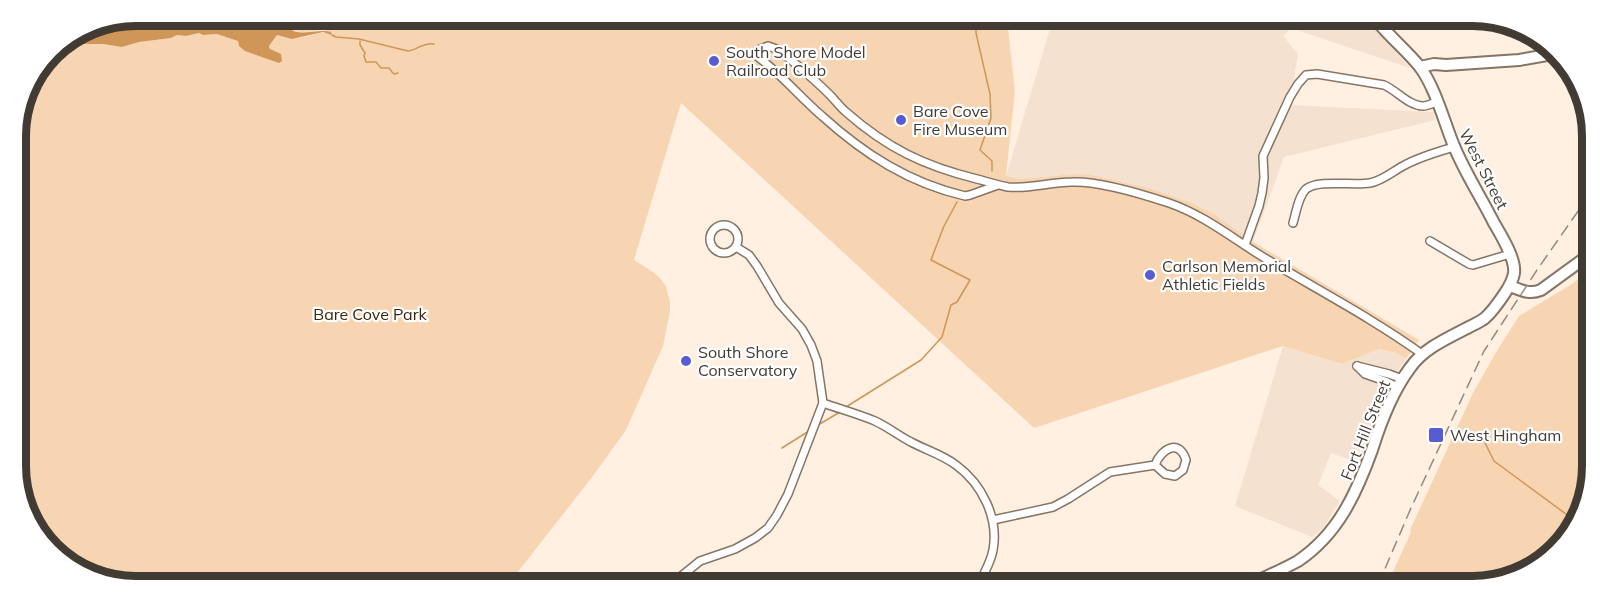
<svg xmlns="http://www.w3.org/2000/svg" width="1607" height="601" font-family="Mulish,sans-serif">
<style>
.built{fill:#f5e1cf}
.green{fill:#f8d5b2}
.water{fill:#cf9658}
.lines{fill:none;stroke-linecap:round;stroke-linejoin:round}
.stream{stroke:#cf9658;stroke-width:1.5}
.street-casing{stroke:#857565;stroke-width:10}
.secondary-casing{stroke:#857565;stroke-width:14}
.street{stroke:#fff;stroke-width:7}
.secondary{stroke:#fff;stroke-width:10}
.rail{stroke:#94897f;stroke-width:1.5;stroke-dasharray:12 6;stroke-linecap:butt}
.poi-dot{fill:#595bd3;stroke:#fff;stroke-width:2}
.labels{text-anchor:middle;stroke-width:4.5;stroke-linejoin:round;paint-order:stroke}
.poi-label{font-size:16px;fill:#423b34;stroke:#fff;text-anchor:start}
.street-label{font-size:16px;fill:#423b34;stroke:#fff}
.park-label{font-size:16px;fill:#3c2509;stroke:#fff}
.rim{fill:none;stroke:#423b34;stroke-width:8}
</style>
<rect width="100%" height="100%" fill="#fff0e1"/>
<g class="built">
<path d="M 1053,19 L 1369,21 L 1410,68 L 1291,28 L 1283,36 L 1298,54 L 1290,105 L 1433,112 L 1435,120 L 1284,157 L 1253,242 L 1214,214 L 1075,174 L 1019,179 L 1006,176 Z"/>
<path d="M 1283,346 L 1342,364 L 1379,349 L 1396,353 L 1406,359 L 1396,374 L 1386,392 L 1363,441 L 1356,462 L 1331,453 L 1318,485 L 1340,501 L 1323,528 L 1312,537 L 1235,506 Z"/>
</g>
<g class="green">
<path d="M 283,16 L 1007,19 L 1015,91 L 1006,176 L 1019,179 L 1075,174 L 1092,175 L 1151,189 L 1192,203 L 1214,214 L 1253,242 L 1419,340 L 1406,359 L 1396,353 L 1379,349 L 1342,364 L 1283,346 L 1034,428 L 681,103 L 634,260 L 653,272 L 660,278 L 666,286 L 668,295 L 670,301 L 670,311 L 663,346 L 626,430 L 593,476 L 510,582 L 97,580 L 45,545 L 17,489 L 16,179 L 21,161 L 19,145 L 15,138 L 15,127 L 27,83 L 58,44 L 103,44 L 122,47 L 139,42 L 171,38 L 177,35 L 186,36 L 199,33 L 203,35 L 217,34 L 239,41 L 245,50 L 274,61 L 269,46 L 277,35 C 286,38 299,39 309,36 C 316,34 321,31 329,34 L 323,29 C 315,31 299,35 292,29 C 288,26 285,20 283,16 Z"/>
<path d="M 1589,271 L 1586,504 L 1545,561 L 1479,586 L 1387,585 L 1411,532 L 1410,530 L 1473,393 L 1495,354 L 1519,316 L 1572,284 Z"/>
</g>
<g class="water">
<path d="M 136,15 L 283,16 C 285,20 288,26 291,29 C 299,37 319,28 331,32 L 332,35 L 323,32 L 292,39 L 277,35 L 269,46 L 270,49 L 281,54 L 282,61 L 279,63 L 245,51 L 239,46 L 238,41 L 217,34 L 203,35 L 199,33 L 186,36 L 177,35 L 171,38 L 139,42 L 122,47 L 103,44 L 58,44 L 90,24 Z"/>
<path d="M 15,138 C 22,152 22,165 16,179 Z"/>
</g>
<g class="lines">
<g class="stream">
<path d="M 976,19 L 976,33 L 990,94 L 991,118 L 980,150 L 992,161 L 992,171"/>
<path d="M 332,35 L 336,37 L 359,39 L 408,51 C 417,50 424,42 434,44"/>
<path d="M 360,41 L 360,45 L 365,53 L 364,56 L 366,62 L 376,62 L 381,68 L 389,68 L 392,72 L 394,74 L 398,73"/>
<path d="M 846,407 L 921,360 L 942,337 L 951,305 L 957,302 L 970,280 L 931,260 L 944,226 L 957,202"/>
<path d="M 818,425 L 840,412"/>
<path d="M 1481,435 L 1494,461 L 1574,520"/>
<path d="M 782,448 L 809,431"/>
</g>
<g class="street-casing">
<g id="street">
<path d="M 998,185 L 970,195 L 965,196 C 909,183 864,154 822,116 C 800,97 781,74 758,57 L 758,50 L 768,46 L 779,50 C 796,64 814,79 830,95 C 835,100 840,107 846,112 C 887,148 924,166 977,179 C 988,182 998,185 1008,187 C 1030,189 1050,182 1072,182 C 1099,181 1142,194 1169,203 C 1204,215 1232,238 1263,257 C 1316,289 1372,318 1422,354"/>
<path d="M 1293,223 C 1296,213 1298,197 1306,189 C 1319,179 1353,186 1370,183 C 1382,181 1392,172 1403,166 C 1419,157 1437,152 1454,147"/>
<circle cx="724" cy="239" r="14"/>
<path d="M 1430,241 L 1469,264 L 1473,265 L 1510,254"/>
<path d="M 1245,245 L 1259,206 L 1262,193 L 1264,178 L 1263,156 L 1290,97 L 1298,84 L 1306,75 L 1317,74 L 1384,85 C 1396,90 1409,106 1423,106 C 1427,106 1433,103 1437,102"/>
<path d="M 1357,366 L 1389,374 L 1402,379"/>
<path d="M 1357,366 L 1365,374 L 1385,381 L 1397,387"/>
<path d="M 823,403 C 840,409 858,414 875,421 C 888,427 899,436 911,442 C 926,450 943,455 956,465 C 982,484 999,518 993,550 C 991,562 984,573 979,584"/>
<path d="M 993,520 L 1053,507 L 1068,499 L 1110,472 L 1155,465 L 1165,474 L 1175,476 L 1183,470 L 1186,460 C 1179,438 1161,449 1155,465"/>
<path d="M 674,582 L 700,561 L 735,549 L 755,538 L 768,528 L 777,515 L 788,494 L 823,403 L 817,361 L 811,345 L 802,329 L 779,303 L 757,266 L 749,255 L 736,247"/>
</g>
</g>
<g class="secondary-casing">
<g id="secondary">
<path d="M 1420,67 L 1434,64 L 1446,65 L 1519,60 L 1558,53"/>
<path d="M 1510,286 C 1521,290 1529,295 1541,290 L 1589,255"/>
<path d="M 1249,585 C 1265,577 1282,570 1298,561 C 1338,534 1356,494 1372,450 C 1381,421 1392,392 1410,368 C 1424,348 1448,338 1469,327 C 1475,324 1480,322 1485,318 C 1493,311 1499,302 1505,293 C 1509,287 1513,280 1514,273 C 1516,259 1501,235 1494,223 C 1481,197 1465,173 1454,146 C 1444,122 1436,89 1420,67 C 1407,51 1390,37 1377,21"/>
</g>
</g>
<use href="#street" class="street"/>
<use href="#secondary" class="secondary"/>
<path class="rail" d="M 1378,585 L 1411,508 L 1484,351 L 1537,270 L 1590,194"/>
</g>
<g class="poi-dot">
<circle cx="714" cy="61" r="6"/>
<circle cx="901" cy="120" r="6"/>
<circle cx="1150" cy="275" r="6"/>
<circle cx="686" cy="361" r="6"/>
<rect x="1428" y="427" width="16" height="16" rx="3"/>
</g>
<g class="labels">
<g class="poi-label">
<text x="726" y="58">South Shore Model<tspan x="726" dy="18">Railroad Club</tspan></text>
<text x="913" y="117">Bare Cove<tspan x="913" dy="18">Fire Museum</tspan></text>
<text x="1162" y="272">Carlson Memorial<tspan x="1162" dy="18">Athletic Fields</tspan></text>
<text x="698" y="358">South Shore<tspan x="698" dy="18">Conservatory</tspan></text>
<text x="1450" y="441">West Hingham</text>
</g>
<g class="street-label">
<text transform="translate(1484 169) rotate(63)" y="6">West Street</text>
<text transform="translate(1365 430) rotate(-68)" y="6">Fort Hill Street</text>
</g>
<g class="park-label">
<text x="370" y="320">Bare Cove Park</text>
</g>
</g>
<path d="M0 0H1607V601H0ZM136 26H1472A110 110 0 0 1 1582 136V466A110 110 0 0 1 1472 576H136A110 110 0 0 1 26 466V136A110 110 0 0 1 136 26Z" fill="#fff" fill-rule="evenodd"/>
<path class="rim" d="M136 26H1472A110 110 0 0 1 1582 136V466A110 110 0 0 1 1472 576H136A110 110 0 0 1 26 466V136A110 110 0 0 1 136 26Z"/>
</svg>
